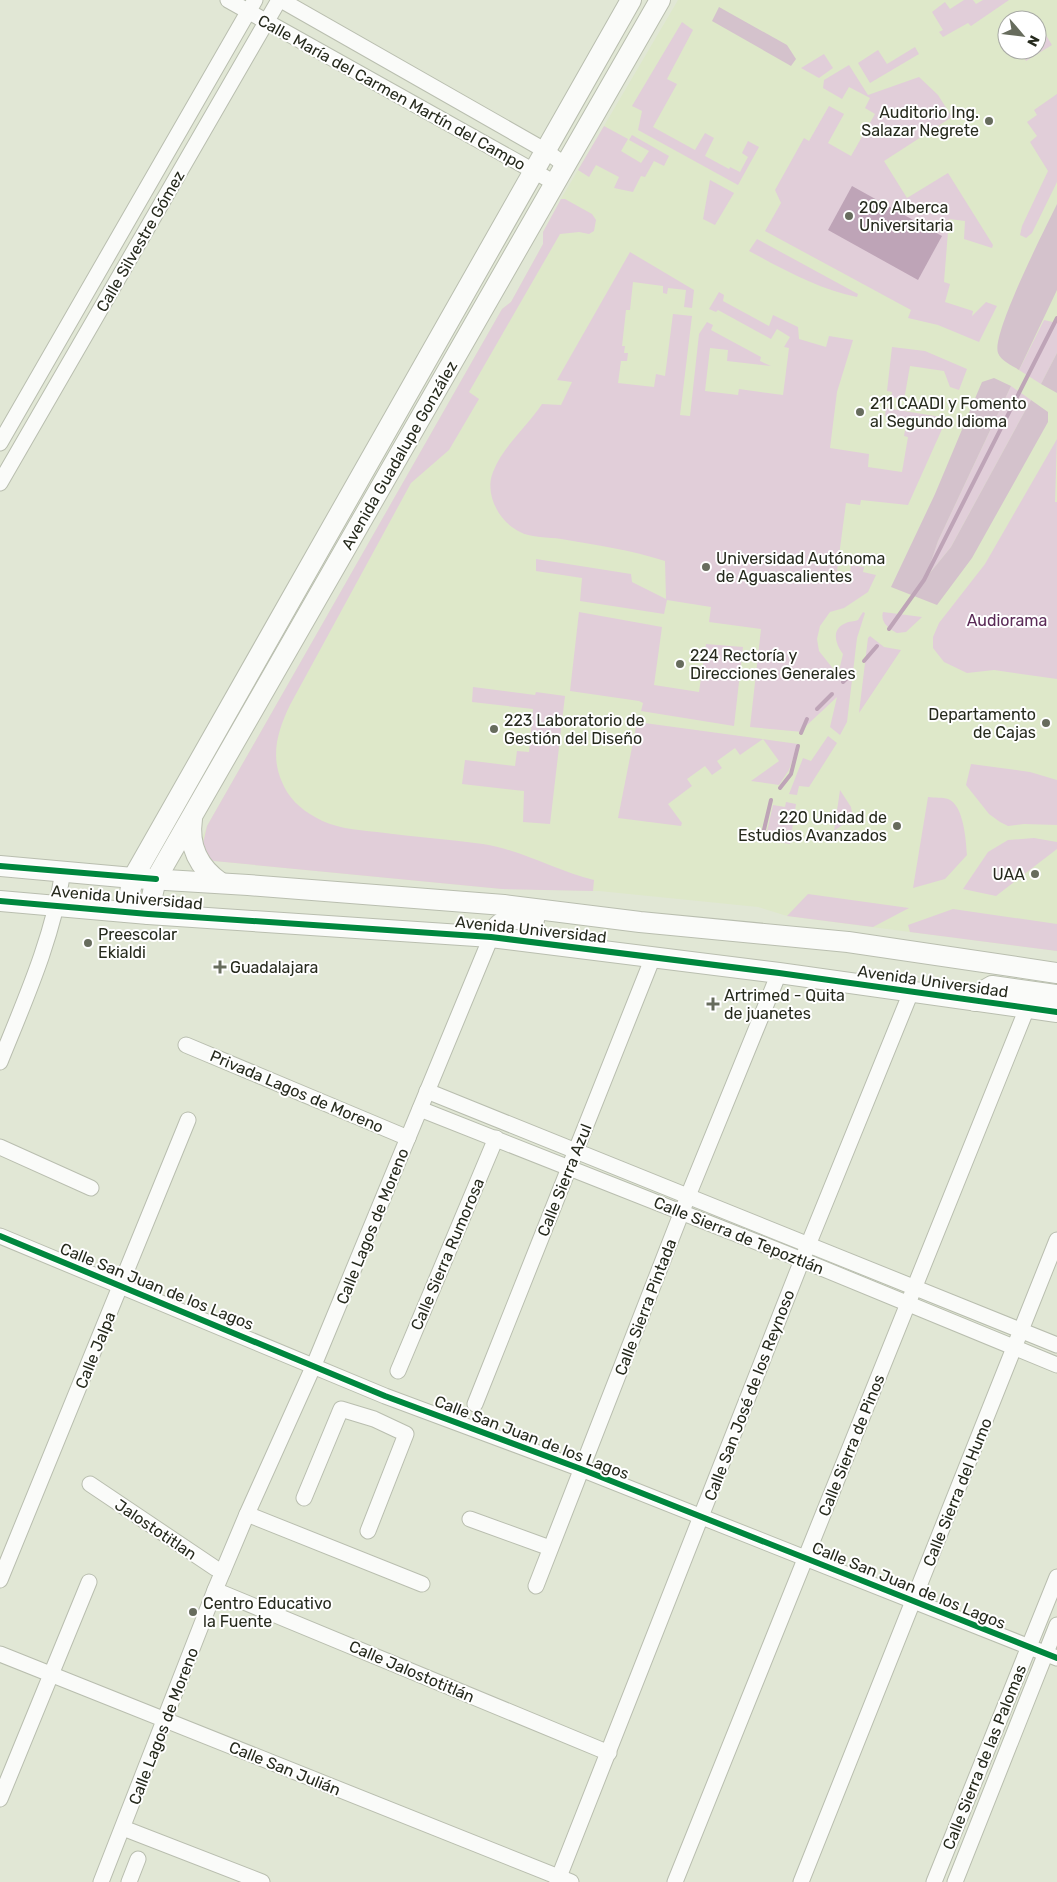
<svg xmlns="http://www.w3.org/2000/svg" width="1057" height="1882" font-family="Rubik,sans-serif">
<style>
.built{fill:#dee8c9;fill-rule:evenodd}
.green{fill:#e1ced9}
.forest{fill:#d4c2cc}
.water{fill:#bea4b7}
.lines{fill:none;stroke-linecap:round;stroke-linejoin:round}
.stream{stroke:#bea4b7;stroke-width:4}
.minor-casing{stroke:#b9beaf;stroke-width:17}
.major-casing{stroke:#b9beaf;stroke-width:22}
.minor{stroke:#fafbf9;stroke-width:15}
.major{stroke:#fafbf9;stroke-width:20}
.cycleway-casing{stroke:#fff;stroke-width:9}
.cycleway{stroke:#00873e;stroke-width:6}
.poi-dot{fill:#676c5d;stroke:#fff;stroke-width:2}
.labels{text-anchor:middle;stroke-width:4;stroke-linejoin:round;paint-order:stroke}
.street-label{font-size:16px;fill:#262a1d;stroke:#fff}
.poi-label{font-size:16px;fill:#262a1d;stroke:#fff;text-anchor:start}
.park-label{font-size:16px;fill:#5a2a57;stroke:#fff}
</style>
<rect width="100%" height="100%" fill="#e1e7d5"/>
<path class="built" d="M 678,0 L 1057,0 L 1057,951 L 787,916 L 758,907 L 599,891 L 502,889 L 214,861 L 202,838 L 207,826 L 502,309 L 511,302 L 543,244 L 543,232 L 561,199 ZM 1007,20 L 1037,20 L 1037,50 L 1007,50 Z"/>
<g class="green">
<path d="M 964,0 L 973,0 L 976,4 L 983,0 L 1009,0 L 971,26 L 968,23 L 943,37 L 939,32 L 943,30 L 932,12 L 945,2 L 950,9 Z"/>
<path d="M 682,22 L 693,30 L 667,79 L 677,84 L 653,127 L 695,150 L 705,133 L 714,138 L 705,156 L 729,169 L 730,167 L 740,172 L 748,157 L 742,153 L 748,141 L 759,147 L 738,185 L 638,130 L 642,111 L 632,106 Z"/>
<path d="M 1041,27 L 1052,45 L 1026,61 L 1020,50 L 1037,50 L 1037,29 Z"/>
<path d="M 915,47 L 919,54 L 870,83 L 858,63 L 878,50 L 887,64 Z"/>
<path d="M 824,54 L 833,68 L 819,78 L 801,68 Z"/>
<path d="M 849,65 L 868,95 L 919,77 L 938,95 L 952,117 L 884,161 L 907,198 L 948,173 L 993,245 L 992,248 L 964,239 L 965,221 L 949,219 L 944,282 L 950,284 L 945,302 L 973,311 L 972,316 L 986,302 L 997,306 L 979,342 L 938,325 L 908,318 L 911,310 L 765,231 L 781,203 L 775,190 L 804,138 L 809,141 L 829,106 L 844,114 L 828,143 L 851,156 L 875,114 L 865,108 L 870,98 L 849,87 L 842,99 L 823,88 L 824,80 Z"/>
<path d="M 1057,94 L 1057,182 L 1032,233 L 1026,238 L 1020,235 L 1022,226 L 1048,171 L 1030,142 L 1037,136 L 1027,122 L 1037,115 L 1034,110 Z"/>
<path d="M 604,126 L 628,139 L 621,151 L 641,163 L 649,151 L 629,140 L 632,135 L 669,156 L 664,166 L 654,161 L 645,177 L 641,176 L 633,192 L 614,188 L 619,177 L 596,165 L 589,177 L 578,170 Z"/>
<path d="M 710,180 L 734,193 L 715,225 L 703,219 Z"/>
<path d="M 561,199 L 565,199 L 592,214 L 596,220 L 594,231 L 589,234 L 579,232 L 560,234 L 469,392 L 479,399 L 449,450 L 411,483 L 290,705 C 278,730 270,755 282,782 C 288,797 300,809 315,817 C 333,828 356,830 377,832 C 412,837 448,839 483,844 C 522,850 556,871 594,880 L 593,891 L 502,889 L 214,861 L 206,856 L 202,848 L 207,826 L 502,309 L 511,302 L 543,244 L 543,232 Z"/>
<path d="M 757,239 L 858,294 L 857,297 C 818,289 785,270 749,251 Z"/>
<path d="M 630,252 L 694,290 L 692,308 L 684,307 L 686,290 L 668,288 L 667,294 L 663,293 L 663,286 L 633,282 L 630,310 L 626,310 L 622,346 L 625,346 L 624,353 L 628,353 L 627,361 L 621,361 L 618,383 L 654,387 L 656,374 L 665,376 L 673,314 L 692,316 L 680,415 L 690,416 L 699,334 L 707,322 L 713,325 L 711,330 L 761,357 L 760,361 L 771,366 L 727,361 L 728,350 L 710,348 L 705,391 L 738,395 L 739,389 L 783,395 L 789,348 L 784,347 L 790,337 L 777,329 L 771,339 L 718,310 L 716,312 L 709,309 L 719,292 L 724,295 L 723,301 L 769,326 L 773,315 L 798,327 L 799,339 L 826,347 L 829,336 L 853,340 L 837,392 L 830,448 L 869,454 L 868,467 L 902,472 L 908,437 L 904,436 L 907,419 L 885,416 L 886,408 L 947,418 L 908,505 L 861,500 L 860,505 L 846,503 L 837,571 L 850,573 L 851,565 L 864,567 L 863,572 L 876,575 L 868,592 L 844,608 L 830,612 L 820,626 L 817,639 L 819,651 L 838,675 L 843,654 C 836,645 830,629 846,623 C 849,621 854,622 858,620 L 863,612 L 865,613 L 857,638 L 847,722 L 840,735 L 830,727 L 837,697 L 806,726 L 803,732 L 750,727 L 761,629 L 709,622 L 711,607 L 667,600 L 664,614 L 580,601 L 582,578 L 536,571 L 536,559 L 631,574 L 632,582 L 666,599 L 665,561 C 631,550 597,545 561,539 C 549,537 531,538 520,532 C 499,522 484,494 493,472 C 503,446 527,427 542,404 L 561,405 L 572,382 L 557,380 Z"/>
<path d="M 1044,320 L 1057,323 L 1057,353 L 1041,384 L 1019,370 Z"/>
<path d="M 892,347 L 925,351 L 967,369 L 959,390 L 950,387 L 944,371 L 910,366 L 904,400 L 891,397 L 892,392 L 887,391 Z"/>
<path d="M 1011,386 L 1031,400 L 951,547 L 924,580 L 938,541 Z"/>
<path d="M 1057,439 L 1055,502 L 1057,502 L 1057,679 L 994,670 L 967,673 L 944,662 L 933,648 L 933,637 L 939,623 L 985,564 Z"/>
<path d="M 579,612 L 662,627 L 654,685 L 699,692 L 706,644 L 743,647 L 734,726 L 641,711 L 643,703 L 639,701 L 570,691 Z"/>
<path d="M 883,612 L 922,617 L 906,632 L 897,633 C 889,629 880,622 883,612 Z"/>
<path d="M 870,636 L 884,647 L 901,650 L 859,713 L 868,638 Z"/>
<path d="M 473,687 L 535,695 L 536,692 L 565,696 L 550,824 L 523,822 L 524,791 L 462,784 L 465,760 L 515,766 L 517,751 L 529,752 L 533,709 L 472,702 Z"/>
<path d="M 637,722 L 798,744 L 789,770 L 779,785 L 751,781 L 779,761 L 763,739 L 740,755 L 735,748 L 717,761 L 722,768 L 712,775 L 705,766 L 687,779 L 692,786 L 668,804 L 682,823 L 681,826 L 618,818 Z"/>
<path d="M 828,736 L 837,743 L 809,787 L 799,786 L 797,795 L 789,794 L 803,758 L 811,761 Z"/>
<path d="M 971,764 L 1030,772 L 1057,780 L 1057,825 L 1024,824 L 1008,826 L 1000,822 L 989,814 L 966,785 Z"/>
<path d="M 840,790 L 851,807 L 853,817 L 834,831 Z"/>
<path d="M 928,797 C 934,798 943,797 948,799 C 964,805 966,841 967,855 L 945,879 L 913,888 Z"/>
<path d="M 786,802 L 796,804 L 790,844 L 765,840 L 773,805 L 785,807 Z"/>
<path d="M 1034,838 L 1057,842 L 1057,849 L 996,896 L 963,889 L 988,852 L 1008,840 Z"/>
<path d="M 808,894 L 909,908 L 873,927 L 787,916 Z"/>
<path d="M 953,909 L 1057,924 L 1057,951 L 910,932 L 908,925 Z"/>
</g>
<g class="forest">
<path d="M 719,7 L 787,45 L 796,59 L 791,66 L 712,21 Z"/>
<path d="M 1057,204 L 1057,290 L 1019,370 C 1013,366 1001,361 998,353 C 991,334 1046,227 1057,204 Z"/>
<path d="M 1057,353 L 1057,393 L 1041,384 Z"/>
<path d="M 994,378 L 1011,386 L 938,541 L 925,579 L 951,547 L 1031,400 L 1048,412 L 1048,422 L 972,558 L 937,605 L 891,587 L 935,494 L 979,389 L 982,382 Z"/>
</g>
<path class="water" d="M 852,186 L 942,236 L 918,280 L 828,230 Z"/>
<g class="lines">
<g class="stream">
<path d="M 889,629 L 924,580 L 1057,318"/>
<path d="M 864,661 L 877,646"/>
<path d="M 843,682 L 850,675"/>
<path d="M 817,709 L 832,694"/>
<path d="M 801,733 L 807,719"/>
<path d="M 780,788 L 791,774 L 798,746"/>
<path d="M 762,838 L 771,800"/>
</g>
<g class="minor-casing">
<g id="minor">
<path d="M 228,0 L 555,183"/>
<path d="M 281,0 L 546,151 L 565,165"/>
<path d="M 0,443 L 255,0"/>
<path d="M 0,483 L 279,0"/>
<path d="M 186,1045 L 408,1138"/>
<path d="M 0,1062 C 25,1000 53,938 63,871"/>
<path d="M 427,1091 L 1057,1345"/>
<path d="M 420,1109 L 802,1260 L 1057,1365"/>
<path d="M 0,1147 L 91,1188"/>
<path d="M 0,1236 L 385,1396 L 581,1469 L 1057,1658"/>
<path d="M 398,1371 L 496,1138"/>
<path d="M 475,1404 L 653,957"/>
<path d="M 90,1484 L 215,1568 L 223,1571"/>
<path d="M 304,1498 L 341,1409 L 374,1419 L 406,1434 L 368,1531"/>
<path d="M 247,1514 L 422,1584"/>
<path d="M 470,1519 L 550,1548"/>
<path d="M 0,1580 L 188,1120"/>
<path d="M 536,1586 L 688,1196 L 779,973"/>
<path d="M 215,1590 L 609,1753"/>
<path d="M 0,1654 L 571,1882"/>
<path d="M 0,1799 L 89,1582"/>
<path d="M 123,1828 L 262,1882"/>
<path d="M 101,1882 L 215,1590 L 247,1514 L 314,1365 L 491,937"/>
<path d="M 129,1882 L 138,1859"/>
<path d="M 557,1882 L 802,1260 L 911,992"/>
<path d="M 675,1882 L 1027,1008"/>
<path d="M 801,1882 L 1057,1240"/>
<path d="M 934,1882 L 1057,1577"/>
<path d="M 955,1882 L 1057,1625"/>
</g>
</g>
<g class="major-casing">
<g id="major">
<path d="M 192,819 C 188,846 199,868 221,883"/>
<path d="M 0,866 L 133,878 L 248,885 L 504,905 L 640,922 L 848,942 L 1057,973"/>
<path d="M 0,901 L 148,914 L 491,937 L 779,973 L 1057,1012"/>
<path d="M 126,912 L 133,878 L 631,0"/>
<path d="M 148,914 L 156,879 L 660,0"/>
<path d="M 491,937 C 499,916 516,918 534,920"/>
<path d="M 975,1001 L 985,990 L 992,986 L 1057,995"/>
</g>
</g>
<use href="#minor" class="minor"/>
<use href="#major" class="major"/>
<g class="cycleway-casing">
<g id="cycleway">
<path d="M 0,866 L 156,879"/>
<path d="M 0,901 L 148,914 L 491,937 L 779,973 L 1057,1012"/>
<path d="M 0,1236 L 385,1396 L 581,1469 L 1057,1658"/>
</g>
</g>
<use href="#cycleway" class="cycleway"/>
</g>
<g class="poi-dot">
<circle cx="989" cy="121" r="5"/>
<circle cx="849" cy="216" r="5"/>
<circle cx="860" cy="412" r="5"/>
<circle cx="706" cy="567" r="5"/>
<circle cx="680" cy="664" r="5"/>
<circle cx="1046" cy="723" r="5"/>
<circle cx="494" cy="729" r="5"/>
<circle cx="897" cy="826" r="5"/>
<circle cx="1035" cy="874" r="5"/>
<circle cx="88" cy="943" r="5"/>
<path d="M217.5 959.5h5v5h5v5h-5v5h-5v-5h-5v-5h5z"/>
<path d="M710.5 996.5h5v5h5v5h-5v5h-5v-5h-5v-5h5z"/>
<circle cx="193" cy="1612" r="5"/>
</g>
<g class="labels">
<g class="street-label">
<text transform="translate(392 92) rotate(29)" y="6">Calle María del Carmen Martín del Campo</text>
<text transform="translate(140 241) rotate(-60)" y="6">Calle Silvestre Gómez</text>
<text transform="translate(399 455) rotate(-60)" y="6">Avenida Guadalupe González</text>
<text transform="translate(127 897) rotate(5)" y="6">Avenida Universidad</text>
<text transform="translate(531 929) rotate(6)" y="6">Avenida Universidad</text>
<text transform="translate(933 981) rotate(8)" y="6">Avenida Universidad</text>
<text transform="translate(297 1091) rotate(23)" y="6">Privada Lagos de Moreno</text>
<text transform="translate(564 1180) rotate(-68)" y="6">Calle Sierra Azul</text>
<text transform="translate(372 1226) rotate(-68)" y="6">Calle Lagos de Moreno</text>
<text transform="translate(739 1235) rotate(22)" y="6">Calle Sierra de Tepoztlán</text>
<text transform="translate(447 1254) rotate(-67)" y="6">Calle Sierra Rumorosa</text>
<text transform="translate(157 1286) rotate(22)" y="6">Calle San Juan de los Lagos</text>
<text transform="translate(645 1307) rotate(-69)" y="6">Calle Sierra Pintada</text>
<text transform="translate(95 1350) rotate(-68)" y="6">Calle Jalpa</text>
<text transform="translate(749 1395) rotate(-69)" y="6">Calle San José de los Reynoso</text>
<text transform="translate(532 1437) rotate(21)" y="6">Calle San Juan de los Lagos</text>
<text transform="translate(851 1445) rotate(-68)" y="6">Calle Sierra de Pinos</text>
<text transform="translate(957 1492) rotate(-68)" y="6">Calle Sierra del Humo</text>
<text transform="translate(156 1529) rotate(34)" y="6">Jalostotitlan</text>
<text transform="translate(909 1585) rotate(22)" y="6">Calle San Juan de los Lagos</text>
<text transform="translate(412 1671) rotate(23)" y="6">Calle Jalostotitlán</text>
<text transform="translate(163 1726) rotate(-69)" y="6">Calle Lagos de Moreno</text>
<text transform="translate(984 1757) rotate(-68)" y="6">Calle Sierra de las Palomas</text>
<text transform="translate(285 1768) rotate(22)" y="6">Calle San Julián</text>
</g>
<g class="poi-label">
<text x="979" y="118" text-anchor="end">Auditorio Ing.<tspan x="979" dy="18">Salazar Negrete</tspan></text>
<text x="859" y="213">209 Alberca<tspan x="859" dy="18">Universitaria</tspan></text>
<text x="870" y="409">211 CAADI y Fomento<tspan x="870" dy="18">al Segundo Idioma</tspan></text>
<text x="716" y="564">Universidad Autónoma<tspan x="716" dy="18">de Aguascalientes</tspan></text>
<text x="690" y="661">224 Rectoría y<tspan x="690" dy="18">Direcciones Generales</tspan></text>
<text x="1036" y="720" text-anchor="end">Departamento<tspan x="1036" dy="18">de Cajas</tspan></text>
<text x="504" y="726">223 Laboratorio de<tspan x="504" dy="18">Gestión del Diseño</tspan></text>
<text x="887" y="823" text-anchor="end">220 Unidad de<tspan x="887" dy="18">Estudios Avanzados</tspan></text>
<text x="1025" y="880" text-anchor="end">UAA</text>
<text x="98" y="940">Preescolar<tspan x="98" dy="18">Ekialdi</tspan></text>
<text x="230" y="973">Guadalajara</text>
<text x="724" y="1001">Artrimed - Quita<tspan x="724" dy="18">de juanetes</tspan></text>
<text x="203" y="1609">Centro Educativo<tspan x="203" dy="18">la Fuente</tspan></text>
</g>
<g class="park-label">
<text x="1007" y="626">Audiorama</text>
</g>
</g>
<g transform="translate(1022 35) rotate(118)"><circle r="24" fill="#ffffff" stroke="#a8aaa5"/>
<path d="M0-4L9 19L0 12L-9 19Z" fill="#676c5d"/>
<text y="-8" font-size="14" font-weight="bold" text-anchor="middle" fill="#262a1d">N</text>
</g>
</svg>
